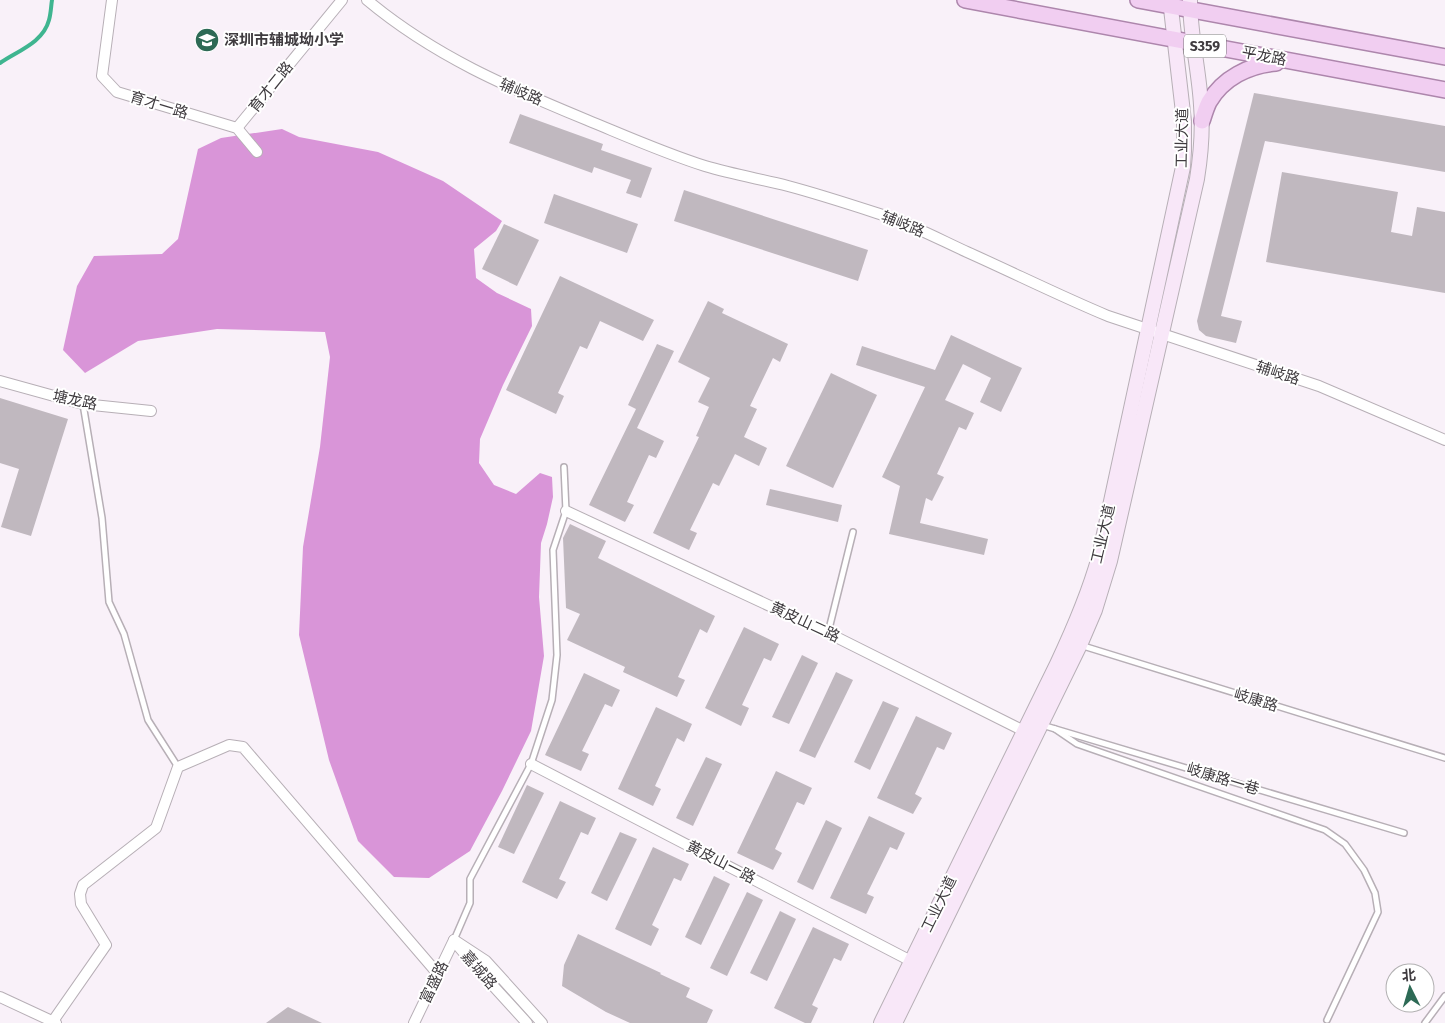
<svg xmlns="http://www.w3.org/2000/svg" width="1445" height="1023" font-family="'Fira Sans','Noto Sans SC',sans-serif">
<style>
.forest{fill:#d995d8}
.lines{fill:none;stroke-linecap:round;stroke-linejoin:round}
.stream{stroke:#3fb590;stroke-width:4}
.building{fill:#c0b8bf}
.lane-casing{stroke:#b7afb6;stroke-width:8}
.street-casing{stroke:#b7afb6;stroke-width:12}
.secondary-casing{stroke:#b7afb6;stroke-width:16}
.primary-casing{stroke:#ad86ac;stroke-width:18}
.lane{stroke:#fff;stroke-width:5}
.street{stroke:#fff;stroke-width:10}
.secondary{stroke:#f8e7f8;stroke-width:14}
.primary{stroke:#f1cef1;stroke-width:15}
.labels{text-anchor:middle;stroke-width:4;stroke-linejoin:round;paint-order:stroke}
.shield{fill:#fff;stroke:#797679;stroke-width:1}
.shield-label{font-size:14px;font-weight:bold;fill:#3f3b3f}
.poi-label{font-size:15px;font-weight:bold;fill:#3f3b3f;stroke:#fff;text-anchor:start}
.street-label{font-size:15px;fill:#3f3b3f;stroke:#fff}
</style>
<rect width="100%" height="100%" fill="#f9f1f9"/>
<path class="forest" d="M 282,129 L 299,137 L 378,152 L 443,181 L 502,221 L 496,231 L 474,249 L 476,278 L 497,293 L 531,309 L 532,326 L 503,385 L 480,439 L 479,463 L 494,485 L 516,494 L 540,473 L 552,477 L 553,497 L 547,524 L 541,543 L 539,597 L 544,656 L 531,731 L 502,791 L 470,851 L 429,878 L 394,877 L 358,841 L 329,760 L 299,635 L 303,547 L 320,447 L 330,357 L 325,332 L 217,329 L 138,341 L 85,373 L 63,350 L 77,286 L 94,256 L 162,254 L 178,239 L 198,149 L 221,138 Z"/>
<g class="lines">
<path class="stream" d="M 0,63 C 17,51 43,43 49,20 C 51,13 51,6 52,0"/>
</g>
<g class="building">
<path d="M 1254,93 L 1445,126 L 1445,172 L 1265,141 L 1221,316 L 1242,321 L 1236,343 L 1206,336 L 1199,330 L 1197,321 Z"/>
<path d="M 520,114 L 603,144 L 601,150 L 652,168 L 641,198 L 626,193 L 631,180 L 594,167 L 592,173 L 509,143 Z"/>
<path d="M 1282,172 L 1398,192 L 1391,232 L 1412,236 L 1417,207 L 1445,212 L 1445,293 L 1266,262 Z"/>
<path d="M 684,190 L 868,250 L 858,281 L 674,221 Z"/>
<path d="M 554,194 L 638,224 L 627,253 L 544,223 Z"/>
<path d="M 504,224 L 539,240 L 517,286 L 482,269 Z"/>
<path d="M 560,276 L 654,320 L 643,341 L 600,321 L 587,349 L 580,346 L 558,393 L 564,396 L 556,414 L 506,390 Z"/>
<path d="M 708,301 L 724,309 L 722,313 L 788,344 L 780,362 L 773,358 L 750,406 L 757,409 L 744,437 L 767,448 L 759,466 L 735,454 L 719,486 L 713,483 L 690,530 L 697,533 L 689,550 L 653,533 L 699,437 L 696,436 L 709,407 L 698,402 L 710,378 L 678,362 Z"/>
<path d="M 951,335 L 1022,368 L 1001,412 L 980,402 L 991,378 L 963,364 L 945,400 L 974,413 L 966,430 L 959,427 L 937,474 L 944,477 L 932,501 L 926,498 L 920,523 L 988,539 L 984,555 L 889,534 L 900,486 L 882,477 L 925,387 L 856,365 L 862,346 L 935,370 Z"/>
<path d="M 657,344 L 674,351 L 637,428 L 664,441 L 656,458 L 649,455 L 627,502 L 634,505 L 625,522 L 589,505 L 636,409 L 628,405 Z"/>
<path d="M 831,373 L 877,395 L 833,488 L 786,466 Z"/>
<path d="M 0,398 L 68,419 L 31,536 L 1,527 L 19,469 L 0,463 Z"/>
<path d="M 770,489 L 842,505 L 838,522 L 766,505 Z"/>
<path d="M 570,524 L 606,541 L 598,558 L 715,616 L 707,633 L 700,629 L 678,677 L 685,680 L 677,697 L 623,672 L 625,667 L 567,640 L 580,614 L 566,608 L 563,538 Z"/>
<path d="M 744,627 L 779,644 L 771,661 L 764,658 L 742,705 L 749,708 L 741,726 L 705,708 Z"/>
<path d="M 802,655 L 818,663 L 789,724 L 772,717 Z"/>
<path d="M 836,672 L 853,680 L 815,758 L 799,751 Z"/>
<path d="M 584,673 L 620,690 L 612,707 L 605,704 L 582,751 L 589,754 L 581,771 L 545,755 Z"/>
<path d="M 883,701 L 899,708 L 870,770 L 854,762 Z"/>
<path d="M 656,707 L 692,724 L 684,742 L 677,738 L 655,786 L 661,789 L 653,806 L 618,789 Z"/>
<path d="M 916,716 L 952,733 L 944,750 L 937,747 L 915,794 L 922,798 L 913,814 L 877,798 Z"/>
<path d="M 706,757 L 722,764 L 693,826 L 676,818 Z"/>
<path d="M 776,771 L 812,788 L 804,805 L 797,802 L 775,849 L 782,853 L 773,870 L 737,853 Z"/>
<path d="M 527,785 L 544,793 L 514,854 L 498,847 Z"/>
<path d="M 560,801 L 596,818 L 588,835 L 581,832 L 559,879 L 566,882 L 557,899 L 522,882 Z"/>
<path d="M 869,816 L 905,833 L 897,850 L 890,847 L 867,894 L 874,897 L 866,914 L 830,898 Z"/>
<path d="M 826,820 L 842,828 L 813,890 L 797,882 Z"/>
<path d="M 620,832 L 637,839 L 607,901 L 591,893 Z"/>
<path d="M 653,847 L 689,864 L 681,881 L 674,878 L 652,925 L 659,929 L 651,946 L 615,929 Z"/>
<path d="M 714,876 L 730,884 L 701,945 L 685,937 Z"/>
<path d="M 747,892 L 763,900 L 727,976 L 710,968 Z"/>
<path d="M 780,911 L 796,919 L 767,981 L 750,973 Z"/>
<path d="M 813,927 L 849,944 L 841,961 L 834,958 L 812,1005 L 818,1008 L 811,1023 L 805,1023 L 774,1008 Z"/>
<path d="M 578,934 L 661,973 L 660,974 L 690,988 L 686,997 L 713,1010 L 707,1023 L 630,1023 L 606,1012 L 562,986 L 564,965 Z"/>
<path d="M 288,1007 L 322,1023 L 266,1023 Z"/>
</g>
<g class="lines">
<g class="lane-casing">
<g id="lane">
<path d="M 83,404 L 102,518 L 109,602 L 124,634 L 148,720 L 178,767"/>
<path d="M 828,633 L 853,532"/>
<path d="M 1080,645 L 1445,758"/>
<path d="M 1042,725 L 1404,833"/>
<path d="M 1055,729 L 1077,744 L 1325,830 L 1345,844 L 1364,870 L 1375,893 L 1378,912 L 1327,1020"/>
<path d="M 454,940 L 470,903 L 470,879 L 531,764 L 552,700 L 557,655 L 553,550 L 566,511 L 564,467"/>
<path d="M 1425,1023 L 1445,996"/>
</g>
</g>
<g class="street-casing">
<g id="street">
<path d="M 112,0 L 102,76 L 117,92 L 237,128 L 257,152"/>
<path d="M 367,0 C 434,56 507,87 587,120 C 626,136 664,153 705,166 C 732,174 760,179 788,186 C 822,195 855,206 889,217 C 916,227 941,240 967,252 C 1014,273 1060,296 1108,316 L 1319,386 L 1445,440"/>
<path d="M 237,128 L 342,0"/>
<path d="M 0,381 L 83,404 L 151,411"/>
<path d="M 566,511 L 828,633 L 1024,731 L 1029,729"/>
<path d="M 531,764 L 911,961"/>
<path d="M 454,940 L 486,961 L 542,1023"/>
<path d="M 459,947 L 475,966 L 527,1023"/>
<path d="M 0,997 L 56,1023"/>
<path d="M 53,1021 L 106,945 L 81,904 L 80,894 L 83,885 L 156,828 L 178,767 L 229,745 L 243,747 L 438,974"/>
<path d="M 414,1023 L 454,940"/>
</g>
</g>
<g class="secondary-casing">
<g id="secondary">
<path d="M 881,1023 L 1057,664 C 1074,628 1088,596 1099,557 L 1183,167 L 1184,151 L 1184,121 L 1170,0"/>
<path d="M 895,1023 L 1080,645 L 1095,610 L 1110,561 L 1197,179 C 1201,154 1203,130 1201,105 C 1199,70 1190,35 1190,0"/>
</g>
</g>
<g class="primary-casing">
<g id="primary">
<path d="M 965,0 L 1445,90"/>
<path d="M 1138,0 L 1445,57"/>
<path d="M 1202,121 C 1204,115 1206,108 1209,102 C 1223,78 1249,65 1276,63"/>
</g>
</g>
<use href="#lane" class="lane"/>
<use href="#street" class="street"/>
<use href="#secondary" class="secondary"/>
<use href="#primary" class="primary"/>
</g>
<defs>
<g id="school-disc" transform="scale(1.25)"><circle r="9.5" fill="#2d6a55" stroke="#fff"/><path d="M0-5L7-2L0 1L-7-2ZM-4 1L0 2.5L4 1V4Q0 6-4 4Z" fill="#fff"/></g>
</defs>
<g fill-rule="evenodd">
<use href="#school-disc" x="207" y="40"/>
</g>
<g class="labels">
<rect class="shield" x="1184" y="34.5" width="42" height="23" rx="4"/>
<g class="shield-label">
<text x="1205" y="51">S359</text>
</g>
<g class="poi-label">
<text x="224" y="45">深圳市辅城坳小学</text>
</g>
<g class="street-label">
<text transform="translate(1264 56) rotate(11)" y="5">平龙路</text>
<text transform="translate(271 87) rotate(-51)" y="5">育才二路</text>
<text transform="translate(521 92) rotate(23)" y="5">辅岐路</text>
<text transform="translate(159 105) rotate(17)" y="5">育才一路</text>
<text transform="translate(1182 138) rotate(-89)" y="5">工业大道</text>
<text transform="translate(903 224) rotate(22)" y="5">辅岐路</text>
<text transform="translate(1278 373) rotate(18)" y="5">辅岐路</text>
<text transform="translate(75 400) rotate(12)" y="5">塘龙路</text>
<text transform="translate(1103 534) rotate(-77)" y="5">工业大道</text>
<text transform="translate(805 622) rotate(25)" y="5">黄皮山二路</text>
<text transform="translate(1256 700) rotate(17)" y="5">岐康路</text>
<text transform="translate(1223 779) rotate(17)" y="5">岐康路一巷</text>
<text transform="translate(721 862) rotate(27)" y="5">黄皮山一路</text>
<text transform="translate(939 904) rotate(-64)" y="5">工业大道</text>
<text transform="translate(479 970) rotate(49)" y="5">嘉城路</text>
<text transform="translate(434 982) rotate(-64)" y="5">富盛路</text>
</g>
</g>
<g transform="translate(1410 988) rotate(355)"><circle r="24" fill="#ffffff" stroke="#b2b1b2"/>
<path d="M0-4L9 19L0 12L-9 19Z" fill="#2d6a55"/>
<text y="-8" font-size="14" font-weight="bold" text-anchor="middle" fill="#3f3b3f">北</text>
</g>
</svg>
